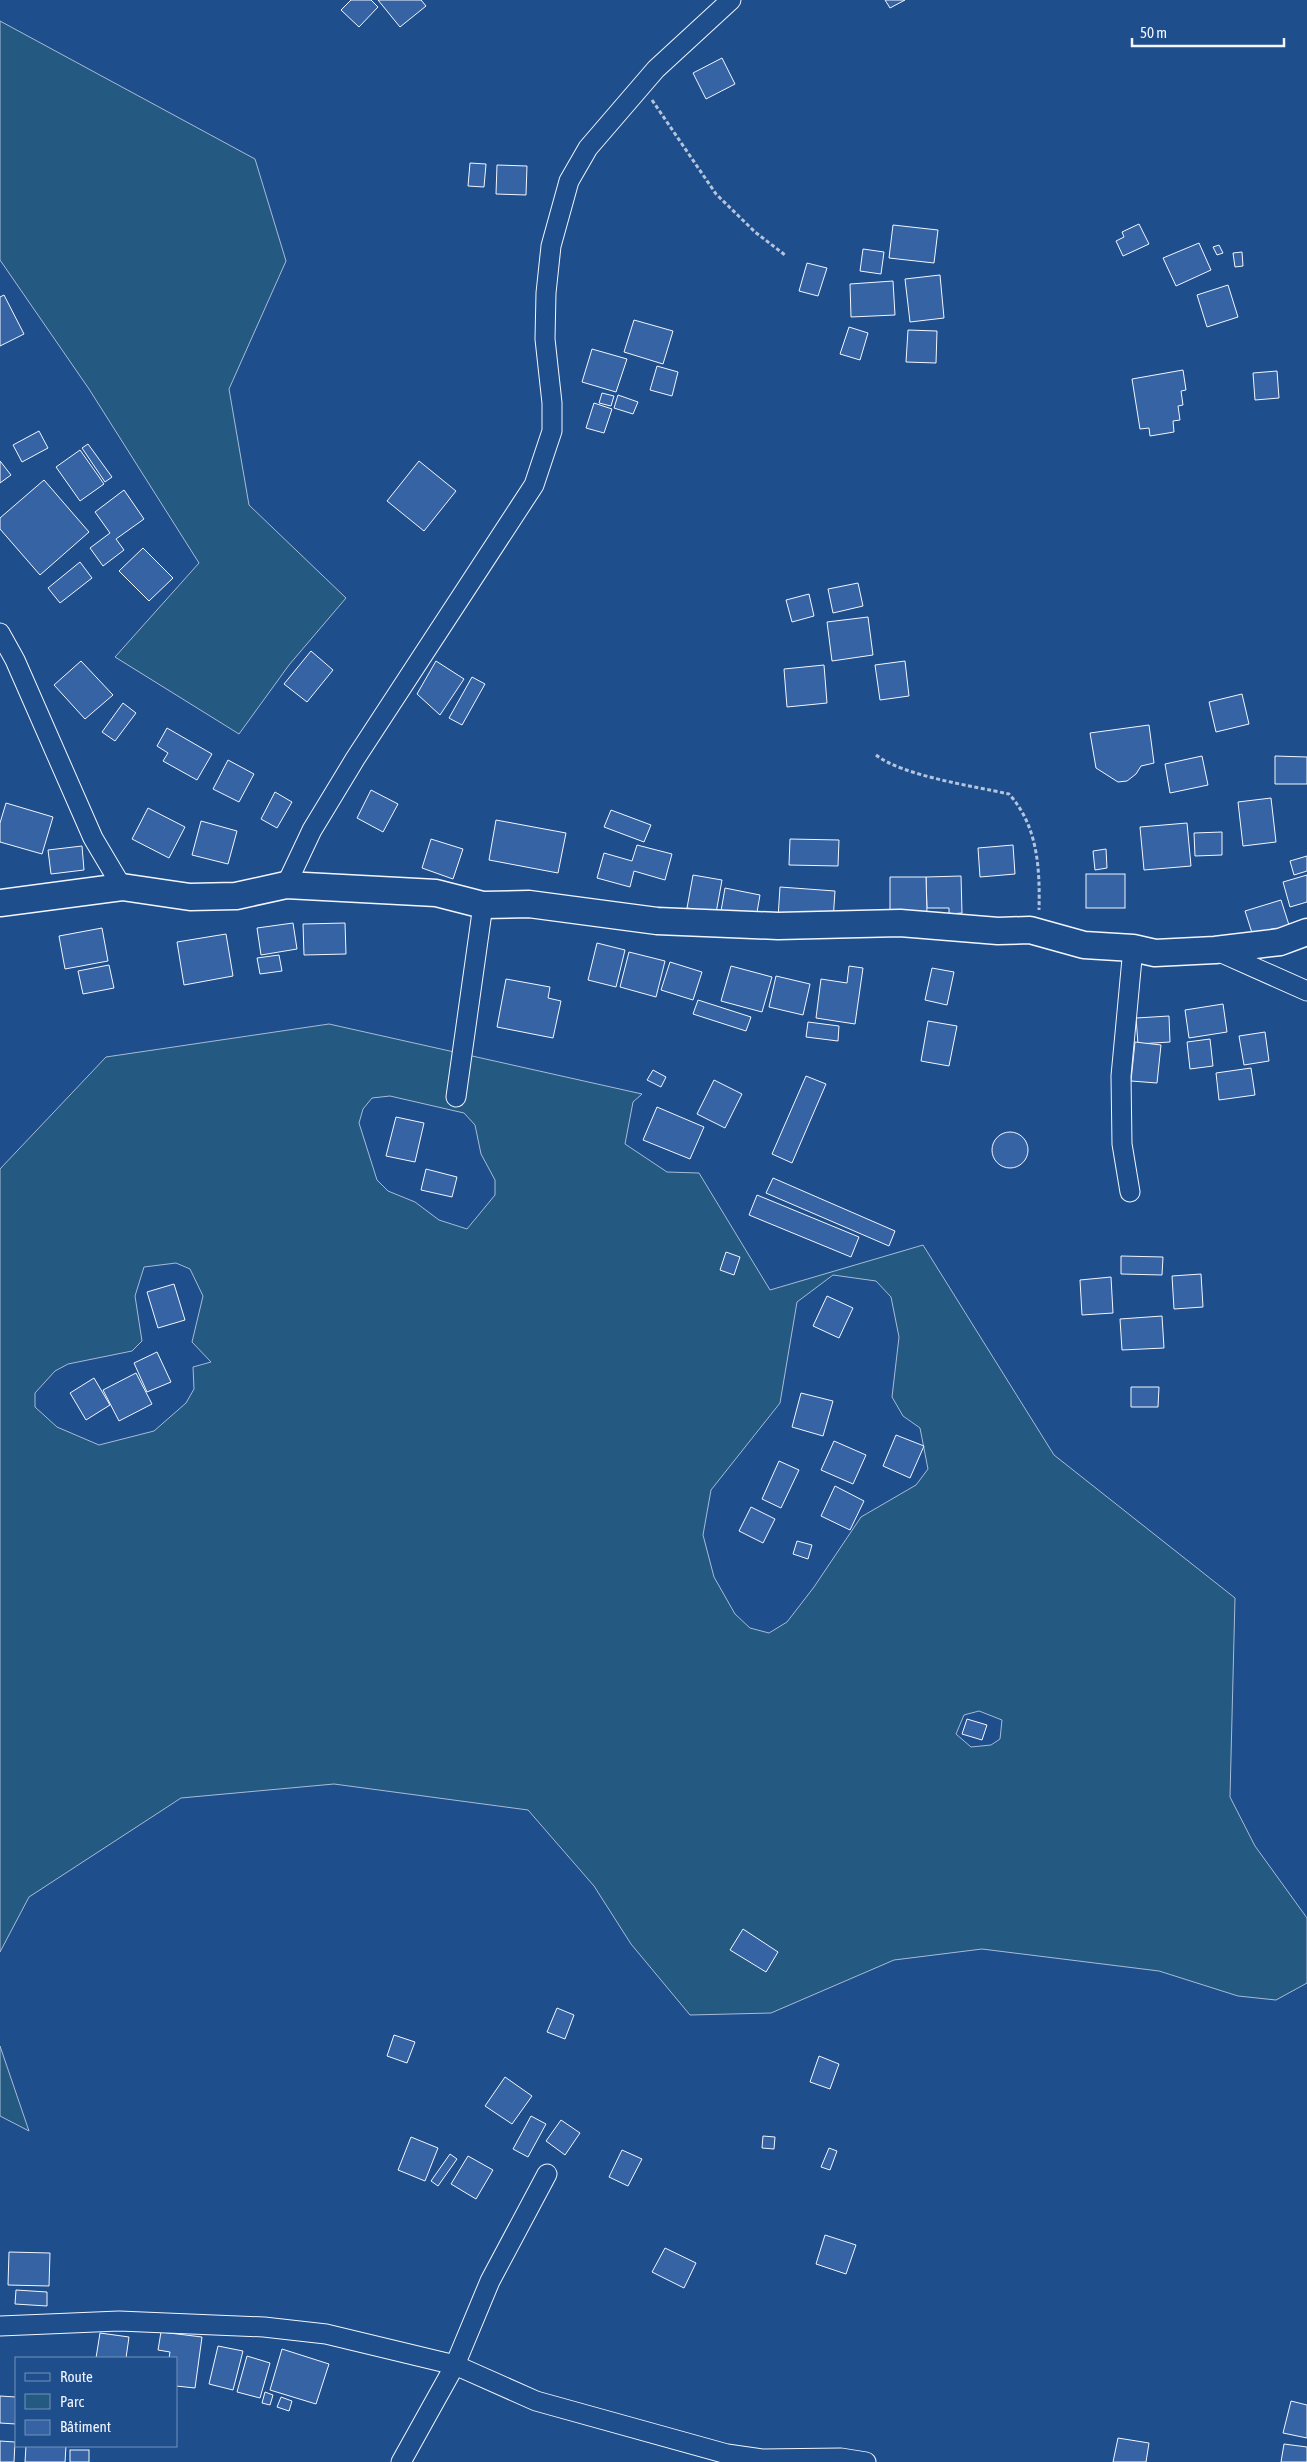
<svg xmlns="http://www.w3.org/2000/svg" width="1307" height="2462" font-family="'Asap Condensed',sans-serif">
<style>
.green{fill:#245a82;stroke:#a8bbd7;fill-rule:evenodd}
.building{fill:#3563a3;stroke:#f2f6ff}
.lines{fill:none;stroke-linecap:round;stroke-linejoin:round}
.street-casing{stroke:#f2f6ff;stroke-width:21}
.secondary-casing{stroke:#f2f6ff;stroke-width:29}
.path{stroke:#b3c4dc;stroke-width:3;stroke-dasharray:4 2.5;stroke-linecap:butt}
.street{stroke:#1f4e8c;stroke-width:19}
.secondary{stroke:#1f4e8c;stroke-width:26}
</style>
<rect width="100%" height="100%" fill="#1f4e8c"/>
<g class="green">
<path d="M 0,21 L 255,159 L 286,261 L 229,389 L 249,505 L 346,598 L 289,665 L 239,734 L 115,657 L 199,563 L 89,389 L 0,260 Z"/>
<path d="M 329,1024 L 642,1094 L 633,1102 L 625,1144 L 667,1172 L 699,1173 L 770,1290 L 923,1245 L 1054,1455 L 1235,1598 L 1230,1797 L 1255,1846 L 1307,1918 L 1307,1983 L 1276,2000 L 1238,1996 L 1159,1971 L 982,1949 L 894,1960 L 771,2013 L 690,2015 L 631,1944 L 594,1886 L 528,1810 L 334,1784 L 181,1798 L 29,1897 L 0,1952 L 0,1169 L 106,1057 ZM 390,1096 L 464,1113 L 475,1125 L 481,1154 L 495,1180 L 495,1195 L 467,1229 L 439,1220 L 415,1202 L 388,1191 L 377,1180 L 359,1123 L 363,1109 L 372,1098 ZM 176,1263 L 190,1269 L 203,1296 L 192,1342 L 211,1362 L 193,1367 L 194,1389 L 186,1403 L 154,1431 L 99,1445 L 57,1427 L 35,1407 L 35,1393 L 55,1371 L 68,1364 L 132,1351 L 142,1341 L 135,1296 L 144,1267 ZM 833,1275 L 876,1281 L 891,1297 L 899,1337 L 892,1397 L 903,1416 L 920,1428 L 928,1469 L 916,1485 L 861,1517 L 814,1587 L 787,1622 L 769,1633 L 750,1628 L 735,1614 L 714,1577 L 703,1535 L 711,1490 L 780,1403 L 797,1302 ZM 979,1711 L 1002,1720 L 1000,1739 L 991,1745 L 971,1747 L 956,1734 L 964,1715 Z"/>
<path d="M 0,2046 L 29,2131 L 0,2116 Z"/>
</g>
<g class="building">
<path d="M 351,0 L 371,0 L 378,7 L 359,27 L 341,10 Z"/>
<path d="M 378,0 L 421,0 L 426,6 L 400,27 Z"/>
<path d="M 885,0 L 905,0 L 890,8 Z"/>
<path d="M 722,58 L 735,84 L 706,99 L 693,73 Z"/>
<path d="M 470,163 L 486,164 L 484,187 L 468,186 Z"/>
<path d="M 497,165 L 527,166 L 526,195 L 496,194 Z"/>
<path d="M 1139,224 L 1149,244 L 1123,256 L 1116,241 L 1124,237 L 1122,232 Z"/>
<path d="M 893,225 L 938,230 L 934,263 L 889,258 Z"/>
<path d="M 1199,243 L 1211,270 L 1176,286 L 1163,258 Z"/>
<path d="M 1219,245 L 1223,253 L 1217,255 L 1213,247 Z"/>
<path d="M 863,249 L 884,252 L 881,274 L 860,271 Z"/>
<path d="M 1242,252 L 1243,266 L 1235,267 L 1233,253 Z"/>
<path d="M 807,263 L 827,268 L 818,296 L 799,291 Z"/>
<path d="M 940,275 L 944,318 L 910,322 L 905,279 Z"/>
<path d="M 893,281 L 895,315 L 851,317 L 850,284 Z"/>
<path d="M 1228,285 L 1238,317 L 1207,327 L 1197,295 Z"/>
<path d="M 4,295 L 24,334 L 0,346 L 0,297 Z"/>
<path d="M 634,320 L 673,331 L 663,364 L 624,352 Z"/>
<path d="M 849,327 L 868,333 L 860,360 L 840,354 Z"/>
<path d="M 908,330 L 937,331 L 936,363 L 906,362 Z"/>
<path d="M 592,349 L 627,359 L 616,392 L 582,382 Z"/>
<path d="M 657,366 L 678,372 L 672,396 L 650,390 Z"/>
<path d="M 1183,370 L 1186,390 L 1181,391 L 1183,405 L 1178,406 L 1180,420 L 1173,421 L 1174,432 L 1150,436 L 1149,428 L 1140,429 L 1132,379 Z"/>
<path d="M 1277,371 L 1279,398 L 1255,400 L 1253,373 Z"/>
<path d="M 602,393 L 614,396 L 611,406 L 599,403 Z"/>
<path d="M 618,395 L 638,402 L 633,414 L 614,408 Z"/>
<path d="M 594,403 L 612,409 L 604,433 L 586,428 Z"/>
<path d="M 39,431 L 48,448 L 22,462 L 13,445 Z"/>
<path d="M 88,444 L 112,477 L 105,482 L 82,448 Z"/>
<path d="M 80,450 L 104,484 L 80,501 L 56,467 Z"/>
<path d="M 0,461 L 11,475 L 0,483 Z"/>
<path d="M 419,461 L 456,491 L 424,531 L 387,501 Z"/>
<path d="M 44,480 L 89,532 L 40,575 L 0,529 L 0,518 Z"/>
<path d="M 124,490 L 144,519 L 116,539 L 124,550 L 103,566 L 90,548 L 110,533 L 95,512 Z"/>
<path d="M 143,548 L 173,578 L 149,601 L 119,571 Z"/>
<path d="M 80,562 L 92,578 L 60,603 L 48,588 Z"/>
<path d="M 858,583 L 863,606 L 833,613 L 828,589 Z"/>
<path d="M 809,594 L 814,616 L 792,622 L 786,600 Z"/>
<path d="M 868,617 L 873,655 L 832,661 L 827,622 Z"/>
<path d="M 311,651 L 333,670 L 307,702 L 284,684 Z"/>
<path d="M 81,661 L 113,695 L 85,719 L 54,685 Z"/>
<path d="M 436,661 L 464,679 L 440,715 L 417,694 Z"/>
<path d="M 905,661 L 909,696 L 880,700 L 875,665 Z"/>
<path d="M 824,665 L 827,703 L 787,707 L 784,669 Z"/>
<path d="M 472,677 L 485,684 L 462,725 L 449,718 Z"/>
<path d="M 1242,694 L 1249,724 L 1216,732 L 1209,702 Z"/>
<path d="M 123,703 L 136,713 L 115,741 L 102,732 Z"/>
<path d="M 1149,725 L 1154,763 L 1141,766 L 1136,774 L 1127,781 L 1118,782 L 1096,768 L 1090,733 Z"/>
<path d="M 167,728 L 212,754 L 197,780 L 163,761 L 168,753 L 157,746 Z"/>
<path d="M 1202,756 L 1208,785 L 1170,793 L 1165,764 Z"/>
<path d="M 1275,756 L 1307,757 L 1307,784 L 1275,784 Z"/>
<path d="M 228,760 L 254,774 L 239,802 L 213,789 Z"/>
<path d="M 371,790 L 398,804 L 383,832 L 357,818 Z"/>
<path d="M 275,792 L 292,802 L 277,828 L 261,819 Z"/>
<path d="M 1271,798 L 1276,842 L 1243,846 L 1238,802 Z"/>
<path d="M 6,803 L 53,817 L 42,854 L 0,842 L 0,823 Z"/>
<path d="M 148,808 L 185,827 L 169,858 L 132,839 Z"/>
<path d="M 611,810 L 651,825 L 644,842 L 604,827 Z"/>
<path d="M 496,820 L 566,833 L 558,873 L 489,860 Z"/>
<path d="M 201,821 L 237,831 L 228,864 L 192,855 Z"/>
<path d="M 1187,823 L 1191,866 L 1144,870 L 1140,827 Z"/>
<path d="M 1222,832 L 1222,855 L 1195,856 L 1194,833 Z"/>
<path d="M 431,839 L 463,849 L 453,879 L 422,868 Z"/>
<path d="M 790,839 L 839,840 L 838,866 L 789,865 Z"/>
<path d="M 637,845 L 672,854 L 665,880 L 634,871 L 630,887 L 597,878 L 604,853 L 632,861 Z"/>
<path d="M 1013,845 L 1015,874 L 980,877 L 978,848 Z"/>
<path d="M 82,846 L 84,870 L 51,874 L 48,850 Z"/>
<path d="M 1106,849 L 1107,868 L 1095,870 L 1093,851 Z"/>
<path d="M 1307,856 L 1307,871 L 1294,875 L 1290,861 Z"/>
<rect x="1086" y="874" width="39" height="34"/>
<path d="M 693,875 L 722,880 L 716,913 L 687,908 Z"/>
<path d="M 1307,875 L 1307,902 L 1290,907 L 1283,882 Z"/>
<path d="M 961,876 L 962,913 L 949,914 L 949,908 L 927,908 L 926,877 Z"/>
<path d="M 890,877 L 926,877 L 927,914 L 890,914 Z"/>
<path d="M 780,887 L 835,891 L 833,921 L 778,918 Z"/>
<path d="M 725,888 L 760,895 L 756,918 L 721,911 Z"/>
<path d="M 1281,900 L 1289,925 L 1253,936 L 1245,911 Z"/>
<path d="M 293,923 L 297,949 L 261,955 L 257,928 Z"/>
<path d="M 345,923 L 346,954 L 304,955 L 303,924 Z"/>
<path d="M 102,928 L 108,961 L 65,969 L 59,936 Z"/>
<path d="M 226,934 L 233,976 L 184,985 L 177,942 Z"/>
<path d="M 597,943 L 625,950 L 616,987 L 588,980 Z"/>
<path d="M 629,952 L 665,961 L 656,997 L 620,987 Z"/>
<path d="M 279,955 L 282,971 L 260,974 L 257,958 Z"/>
<path d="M 670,962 L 702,972 L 693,1000 L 661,990 Z"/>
<path d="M 109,965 L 114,988 L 83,994 L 78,971 Z"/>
<path d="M 731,966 L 772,977 L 762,1012 L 721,1001 Z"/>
<path d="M 849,966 L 863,968 L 855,1024 L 816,1018 L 821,979 L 847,983 Z"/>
<path d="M 932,968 L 954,972 L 947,1005 L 925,1000 Z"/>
<path d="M 776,976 L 810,984 L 803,1015 L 769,1007 Z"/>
<path d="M 506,979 L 550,987 L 548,998 L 561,1001 L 553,1038 L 497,1027 Z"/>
<path d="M 698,1000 L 751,1017 L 746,1031 L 693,1014 Z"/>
<path d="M 1223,1004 L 1227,1032 L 1189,1038 L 1185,1010 Z"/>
<path d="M 1169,1016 L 1170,1042 L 1138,1044 L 1136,1018 Z"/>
<path d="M 928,1021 L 957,1026 L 949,1066 L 921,1061 Z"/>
<path d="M 808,1022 L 839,1026 L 838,1041 L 806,1037 Z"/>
<path d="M 1265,1032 L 1269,1061 L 1244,1065 L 1239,1036 Z"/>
<path d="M 1210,1039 L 1213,1066 L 1190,1069 L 1187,1042 Z"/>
<path d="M 1135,1042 L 1161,1045 L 1157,1083 L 1131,1081 Z"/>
<path d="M 1251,1068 L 1255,1095 L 1219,1100 L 1216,1073 Z"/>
<path d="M 653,1070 L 666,1077 L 661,1087 L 647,1080 Z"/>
<path d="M 806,1076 L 826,1084 L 792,1163 L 772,1154 Z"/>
<path d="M 714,1080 L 742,1094 L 725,1128 L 697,1114 Z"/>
<path d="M 657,1107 L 704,1127 L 690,1159 L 643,1140 Z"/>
<path d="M 396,1117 L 424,1123 L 415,1162 L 386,1156 Z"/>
<circle cx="1010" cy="1150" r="18"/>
<path d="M 426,1169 L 457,1177 L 452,1197 L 421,1190 Z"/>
<path d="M 773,1178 L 895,1231 L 889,1246 L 766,1193 Z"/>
<path d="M 757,1195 L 859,1237 L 851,1257 L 749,1215 Z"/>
<path d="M 726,1252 L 740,1257 L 734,1275 L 720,1270 Z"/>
<path d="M 1121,1256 L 1163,1257 L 1162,1275 L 1121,1274 Z"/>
<path d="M 1201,1274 L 1203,1307 L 1174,1309 L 1172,1276 Z"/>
<path d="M 1111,1277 L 1113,1313 L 1082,1315 L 1080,1280 Z"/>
<path d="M 174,1284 L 185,1320 L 158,1328 L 147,1292 Z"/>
<path d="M 827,1296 L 853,1308 L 839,1338 L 813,1326 Z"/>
<path d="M 1162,1316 L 1164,1348 L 1122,1350 L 1120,1319 Z"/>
<path d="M 157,1352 L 171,1382 L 147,1392 L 134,1363 Z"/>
<path d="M 136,1373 L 152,1404 L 119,1421 L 103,1390 Z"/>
<path d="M 94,1378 L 110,1405 L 86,1420 L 70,1393 Z"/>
<path d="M 1131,1387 L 1159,1387 L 1158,1407 L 1131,1407 Z"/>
<path d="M 801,1393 L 833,1401 L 823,1436 L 792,1427 Z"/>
<path d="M 896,1435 L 924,1446 L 910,1478 L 883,1466 Z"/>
<path d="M 834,1441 L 866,1455 L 853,1484 L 821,1470 Z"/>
<path d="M 779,1461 L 799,1470 L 781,1508 L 762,1499 Z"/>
<path d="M 835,1486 L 864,1501 L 850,1530 L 821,1516 Z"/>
<path d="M 751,1507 L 775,1519 L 763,1543 L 739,1531 Z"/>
<path d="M 797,1541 L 812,1545 L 808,1559 L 793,1554 Z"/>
<path d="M 967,1719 L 987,1725 L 982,1740 L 962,1734 Z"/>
<path d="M 743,1929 L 778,1952 L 766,1972 L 730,1950 Z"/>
<path d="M 557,2008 L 574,2015 L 565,2039 L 547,2032 Z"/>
<path d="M 394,2035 L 415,2042 L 407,2063 L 387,2056 Z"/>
<path d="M 819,2056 L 839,2064 L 830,2089 L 810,2082 Z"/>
<path d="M 505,2077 L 532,2096 L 512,2124 L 485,2106 Z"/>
<path d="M 531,2116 L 546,2124 L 528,2157 L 513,2149 Z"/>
<path d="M 561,2120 L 580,2133 L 565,2155 L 546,2141 Z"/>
<path d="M 763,2136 L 775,2137 L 774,2149 L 762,2148 Z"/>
<path d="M 411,2137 L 438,2148 L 425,2181 L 398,2170 Z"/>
<path d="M 829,2148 L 837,2151 L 830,2170 L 821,2167 Z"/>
<path d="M 622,2150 L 642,2159 L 628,2186 L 609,2177 Z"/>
<path d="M 450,2154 L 457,2159 L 438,2186 L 431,2181 Z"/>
<path d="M 468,2156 L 493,2170 L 476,2199 L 451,2184 Z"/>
<path d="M 825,2235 L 856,2245 L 846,2274 L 816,2264 Z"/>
<path d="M 665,2248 L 696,2263 L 684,2288 L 652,2272 Z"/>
<path d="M 9,2252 L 50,2253 L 49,2286 L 8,2285 Z"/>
<path d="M 16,2290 L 47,2292 L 47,2306 L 15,2304 Z"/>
<path d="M 161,2332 L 202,2337 L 195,2388 L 176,2386 L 176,2358 L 169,2358 L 170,2352 L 158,2350 Z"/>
<path d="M 100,2333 L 129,2337 L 126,2358 L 96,2358 Z"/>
<path d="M 218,2346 L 243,2351 L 233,2390 L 209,2384 Z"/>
<path d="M 282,2349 L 329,2364 L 316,2404 L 270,2390 Z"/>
<path d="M 247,2356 L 270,2363 L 260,2398 L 237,2392 Z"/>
<path d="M 265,2392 L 273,2395 L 270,2405 L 262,2403 Z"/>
<path d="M 0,2396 L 16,2397 L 16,2424 L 0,2423 Z"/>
<path d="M 281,2397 L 292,2401 L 289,2411 L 277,2407 Z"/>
<path d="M 1291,2401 L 1307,2405 L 1307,2438 L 1283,2433 Z"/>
<path d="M 1118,2438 L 1149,2443 L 1146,2462 L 1113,2462 Z"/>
<path d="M 0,2441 L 15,2442 L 14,2462 L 0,2462 Z"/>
<path d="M 1284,2444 L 1307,2447 L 1307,2462 L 1281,2462 Z"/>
<path d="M 26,2446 L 66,2446 L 65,2462 L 25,2462 Z"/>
<rect x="70" y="2450" width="19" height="12"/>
</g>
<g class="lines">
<g class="street-casing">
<g id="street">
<path d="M 0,633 L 15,660 L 93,838 L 122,887"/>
<path d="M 286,885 L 312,830 L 355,759 L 534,485 L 552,431 L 552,403 L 545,339 L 546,293 L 551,246 L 569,181 L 588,148 L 656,69 L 731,0"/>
<path d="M 1215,950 L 1307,991"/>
<path d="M 456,1097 L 483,905"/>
<path d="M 1130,1192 L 1122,1144 L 1121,1076 L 1133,948"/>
<path d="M 0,2326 L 119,2321 L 264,2327 L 326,2334 L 455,2365 L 536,2401 L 727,2454 L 762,2459 L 841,2458 L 866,2462"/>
<path d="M 401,2462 L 455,2365 L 490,2281 L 547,2174"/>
</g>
</g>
<g class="secondary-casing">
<path id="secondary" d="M 0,903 L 122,887 L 190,897 L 236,896 L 286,885 L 436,893 L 483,905 L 529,904 L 657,921 L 778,926 L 900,923 L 998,931 L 1030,930 L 1084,945 L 1133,948 L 1155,953 L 1215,950 L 1280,942 L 1307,932"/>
</g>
<g class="path">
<path d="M 652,100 L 716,194 L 755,232 L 785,255"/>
<path d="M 876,755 C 903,776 973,786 1009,794 C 1038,826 1040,869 1039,910"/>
</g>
<use href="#street" class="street"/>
<use href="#secondary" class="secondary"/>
</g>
<rect x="15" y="2357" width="162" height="90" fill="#1f4e8c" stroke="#7391ba"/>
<rect x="25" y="2373" width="25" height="8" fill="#1f4e8c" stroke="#7391ba"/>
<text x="60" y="2382" font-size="15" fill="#f2f6ff">Route</text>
<rect x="25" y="2394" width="25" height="15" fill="#245a82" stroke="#7391ba"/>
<text x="60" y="2407" font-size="15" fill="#f2f6ff">Parc</text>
<rect x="25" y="2420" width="25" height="15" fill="#3563a3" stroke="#7391ba"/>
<text x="60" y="2432" font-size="15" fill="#f2f6ff">Bâtiment</text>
<path d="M1132 38v8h152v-8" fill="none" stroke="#f2f6ff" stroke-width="2.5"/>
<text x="1140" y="38" font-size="15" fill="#f2f6ff" stroke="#1f4e8c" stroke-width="4" paint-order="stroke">50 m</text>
</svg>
